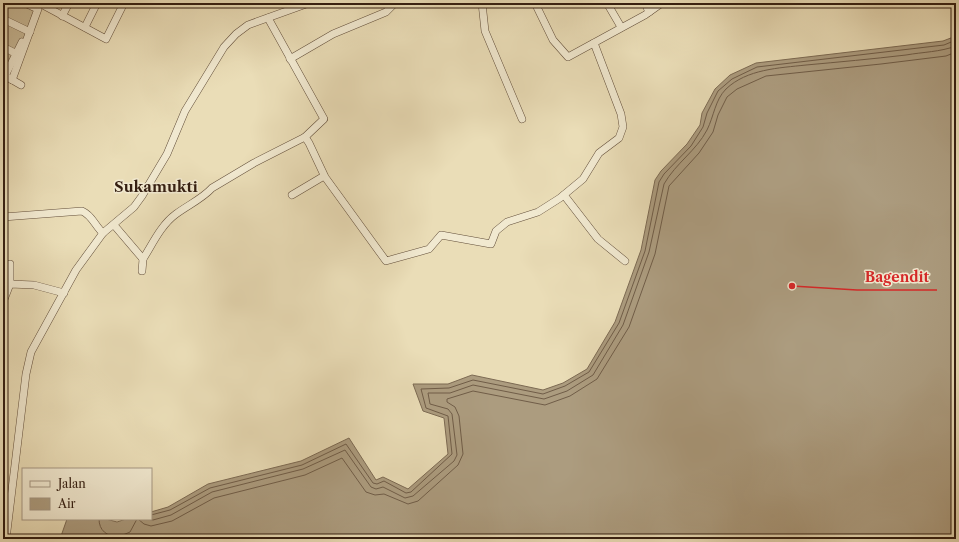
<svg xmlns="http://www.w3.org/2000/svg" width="959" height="542" font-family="'Libre Caslon Text',serif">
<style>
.green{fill:#cbbd9b;stroke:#806e56}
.water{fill:#ac9c7f;stroke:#7c6a53}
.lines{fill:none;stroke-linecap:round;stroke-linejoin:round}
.shore{stroke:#705d48;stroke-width:1}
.minor-casing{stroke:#624e3a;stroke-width:8}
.minor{stroke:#f1e9d0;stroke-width:7}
.labels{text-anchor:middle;stroke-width:3;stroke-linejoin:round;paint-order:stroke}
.quarter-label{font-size:15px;font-weight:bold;fill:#341e11;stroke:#f1e9d0}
.leader{fill:none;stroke:#d62828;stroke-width:1.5}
.callout-dot{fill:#d62828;stroke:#f1e9d0;stroke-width:1.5}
.callout-label{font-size:14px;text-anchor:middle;font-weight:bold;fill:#d62828;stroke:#f1e9d0;stroke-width:3;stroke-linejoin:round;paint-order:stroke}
</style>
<rect width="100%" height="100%" fill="#eaddb7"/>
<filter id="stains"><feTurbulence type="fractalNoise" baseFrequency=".005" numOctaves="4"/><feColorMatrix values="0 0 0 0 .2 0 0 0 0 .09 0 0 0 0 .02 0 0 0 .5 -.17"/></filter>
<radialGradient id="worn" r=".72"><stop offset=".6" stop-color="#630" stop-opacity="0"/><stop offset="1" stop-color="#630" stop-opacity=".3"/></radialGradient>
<path class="green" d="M 3,3 L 44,3 L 29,36 L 3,70 Z"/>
<path class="water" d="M 956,36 L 956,539 L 60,539 L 67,519 L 106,519 L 117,522 L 126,519 L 151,519 L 151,512 L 168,507 L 208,484 L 301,461 L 349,438 L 376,480 L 383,477 L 408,489 L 448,454 L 444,418 L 423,411 L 413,384 L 448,384 L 472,375 L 543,390 L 563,383 L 587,369 L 615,322 L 641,250 L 655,180 L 661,171 L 687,144 L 700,125 L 702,113 L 715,89 L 730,75 L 756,63 L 943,41 Z"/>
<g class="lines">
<g class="shore">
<path d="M 151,515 L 170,510 L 210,488 L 302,465 L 346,444 L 373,483 L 377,484 L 384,481 L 406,493 L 411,492 L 452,454 L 448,416 L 426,408 L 421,389 L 449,388 L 473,380 L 543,394 L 565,386 L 589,372 L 619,323 L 645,251 L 659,182 L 664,174 L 691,146 L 703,127 L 707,113 L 718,91 L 732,79 L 757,67 L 944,45 L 956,40"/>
<path d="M 99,519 C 99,531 107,536 118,537 L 130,532 L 137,519"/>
<path d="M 138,519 L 144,524 L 151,526 L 172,521 L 214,498 L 305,475 L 342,458 L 366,492 L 375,495 L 384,494 L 408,504 L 418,501 L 458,465 L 463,454 L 459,416 L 455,407 L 447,402 L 447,399 L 473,391 L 545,405 L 570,396 L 597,379 L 629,327 L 655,254 L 669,186 L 699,153 L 713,132 L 718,115 L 727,97 L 737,89 L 766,76 L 881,64 L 946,56 L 956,52"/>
<path d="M 147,519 L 153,520 L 171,515 L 212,492 L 303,469 L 345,450 L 371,487 L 376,489 L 383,487 L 405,498 L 413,496 L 454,461 L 457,455 L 452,414 L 448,409 L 430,404 L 428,393 L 450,393 L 473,385 L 544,399 L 567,391 L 593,375 L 623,325 L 649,252 L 664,184 C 676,163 696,151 707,130 C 714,116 715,100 726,89 C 747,69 779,68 806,65 C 839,62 872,59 906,55 C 923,52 940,52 956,46"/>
</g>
<g class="minor-casing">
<g id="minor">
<path d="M 482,3 L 485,31 L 522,119"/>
<path d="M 535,3 L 553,40 L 568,57 L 645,15 L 662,3"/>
<path d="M 607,3 L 621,27"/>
<path d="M 645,3 L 649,12"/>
<path d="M 41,4 L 106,39 L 124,3"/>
<path d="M 62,16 L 69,3"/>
<path d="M 268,18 L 324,119 L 305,137"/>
<path d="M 3,19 L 30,32"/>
<path d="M 85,27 L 97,3"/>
<path d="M 3,47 L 19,55"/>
<path d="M 290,59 L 333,34 L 386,12 L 395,3"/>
<path d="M 3,75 L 5,76 L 22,42"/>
<path d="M 9,78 L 21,85"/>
<path d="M 12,80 L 38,9 L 25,3"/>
<path d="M 292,195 L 324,176"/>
<path d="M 564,195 L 598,239 L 625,261"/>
<path d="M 3,217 L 82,211 C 92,215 95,226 103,233"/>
<path d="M 114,225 L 143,259 L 142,271"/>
<path d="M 143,259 C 153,243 161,225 176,214 C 188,205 202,199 212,188 L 254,163 L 305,137 L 309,143 L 325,177 L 386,261 L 429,249 L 441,235 L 491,244 L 496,231 L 507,222 L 538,212 L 560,198 L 583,179 L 599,153 L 619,138 L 623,127 L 621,114 L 594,43"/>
<path d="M 10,284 L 10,264"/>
<path d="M 3,302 L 10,284 L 34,285 L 64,293"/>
<path d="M 6,539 L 26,374 L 31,352 L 76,270 L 103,233 L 134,207 L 142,196 L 167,154 L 185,111 L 224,47 L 236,34 L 248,25 L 309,3"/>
</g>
</g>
<use href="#minor" class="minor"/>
</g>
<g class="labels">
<g class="quarter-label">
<text x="156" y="192">Sukamukti</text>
</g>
</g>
<path class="leader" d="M792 286L857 290H937"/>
<circle class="callout-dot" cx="792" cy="286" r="4"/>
<g class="callout-label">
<text x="897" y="282">Bagendit</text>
</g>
<rect width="959" height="542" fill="none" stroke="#eaddb7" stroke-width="16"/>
<rect x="4" y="4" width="951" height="534" fill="none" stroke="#341e11" stroke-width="2"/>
<rect x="8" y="8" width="943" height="526" fill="none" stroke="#341e11"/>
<rect x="22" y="468" width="130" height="52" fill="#f1e9d0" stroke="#a59884"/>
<rect x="30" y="481" width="20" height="6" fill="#f1e9d0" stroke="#a59884"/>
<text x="58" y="488" font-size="12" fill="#341e11">Jalan</text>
<rect x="30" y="498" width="20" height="12" fill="#ac9c7f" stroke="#a59884"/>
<text x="58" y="508" font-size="12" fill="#341e11">Air</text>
<rect width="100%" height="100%" filter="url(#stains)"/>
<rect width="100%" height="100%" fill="url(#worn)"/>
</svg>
